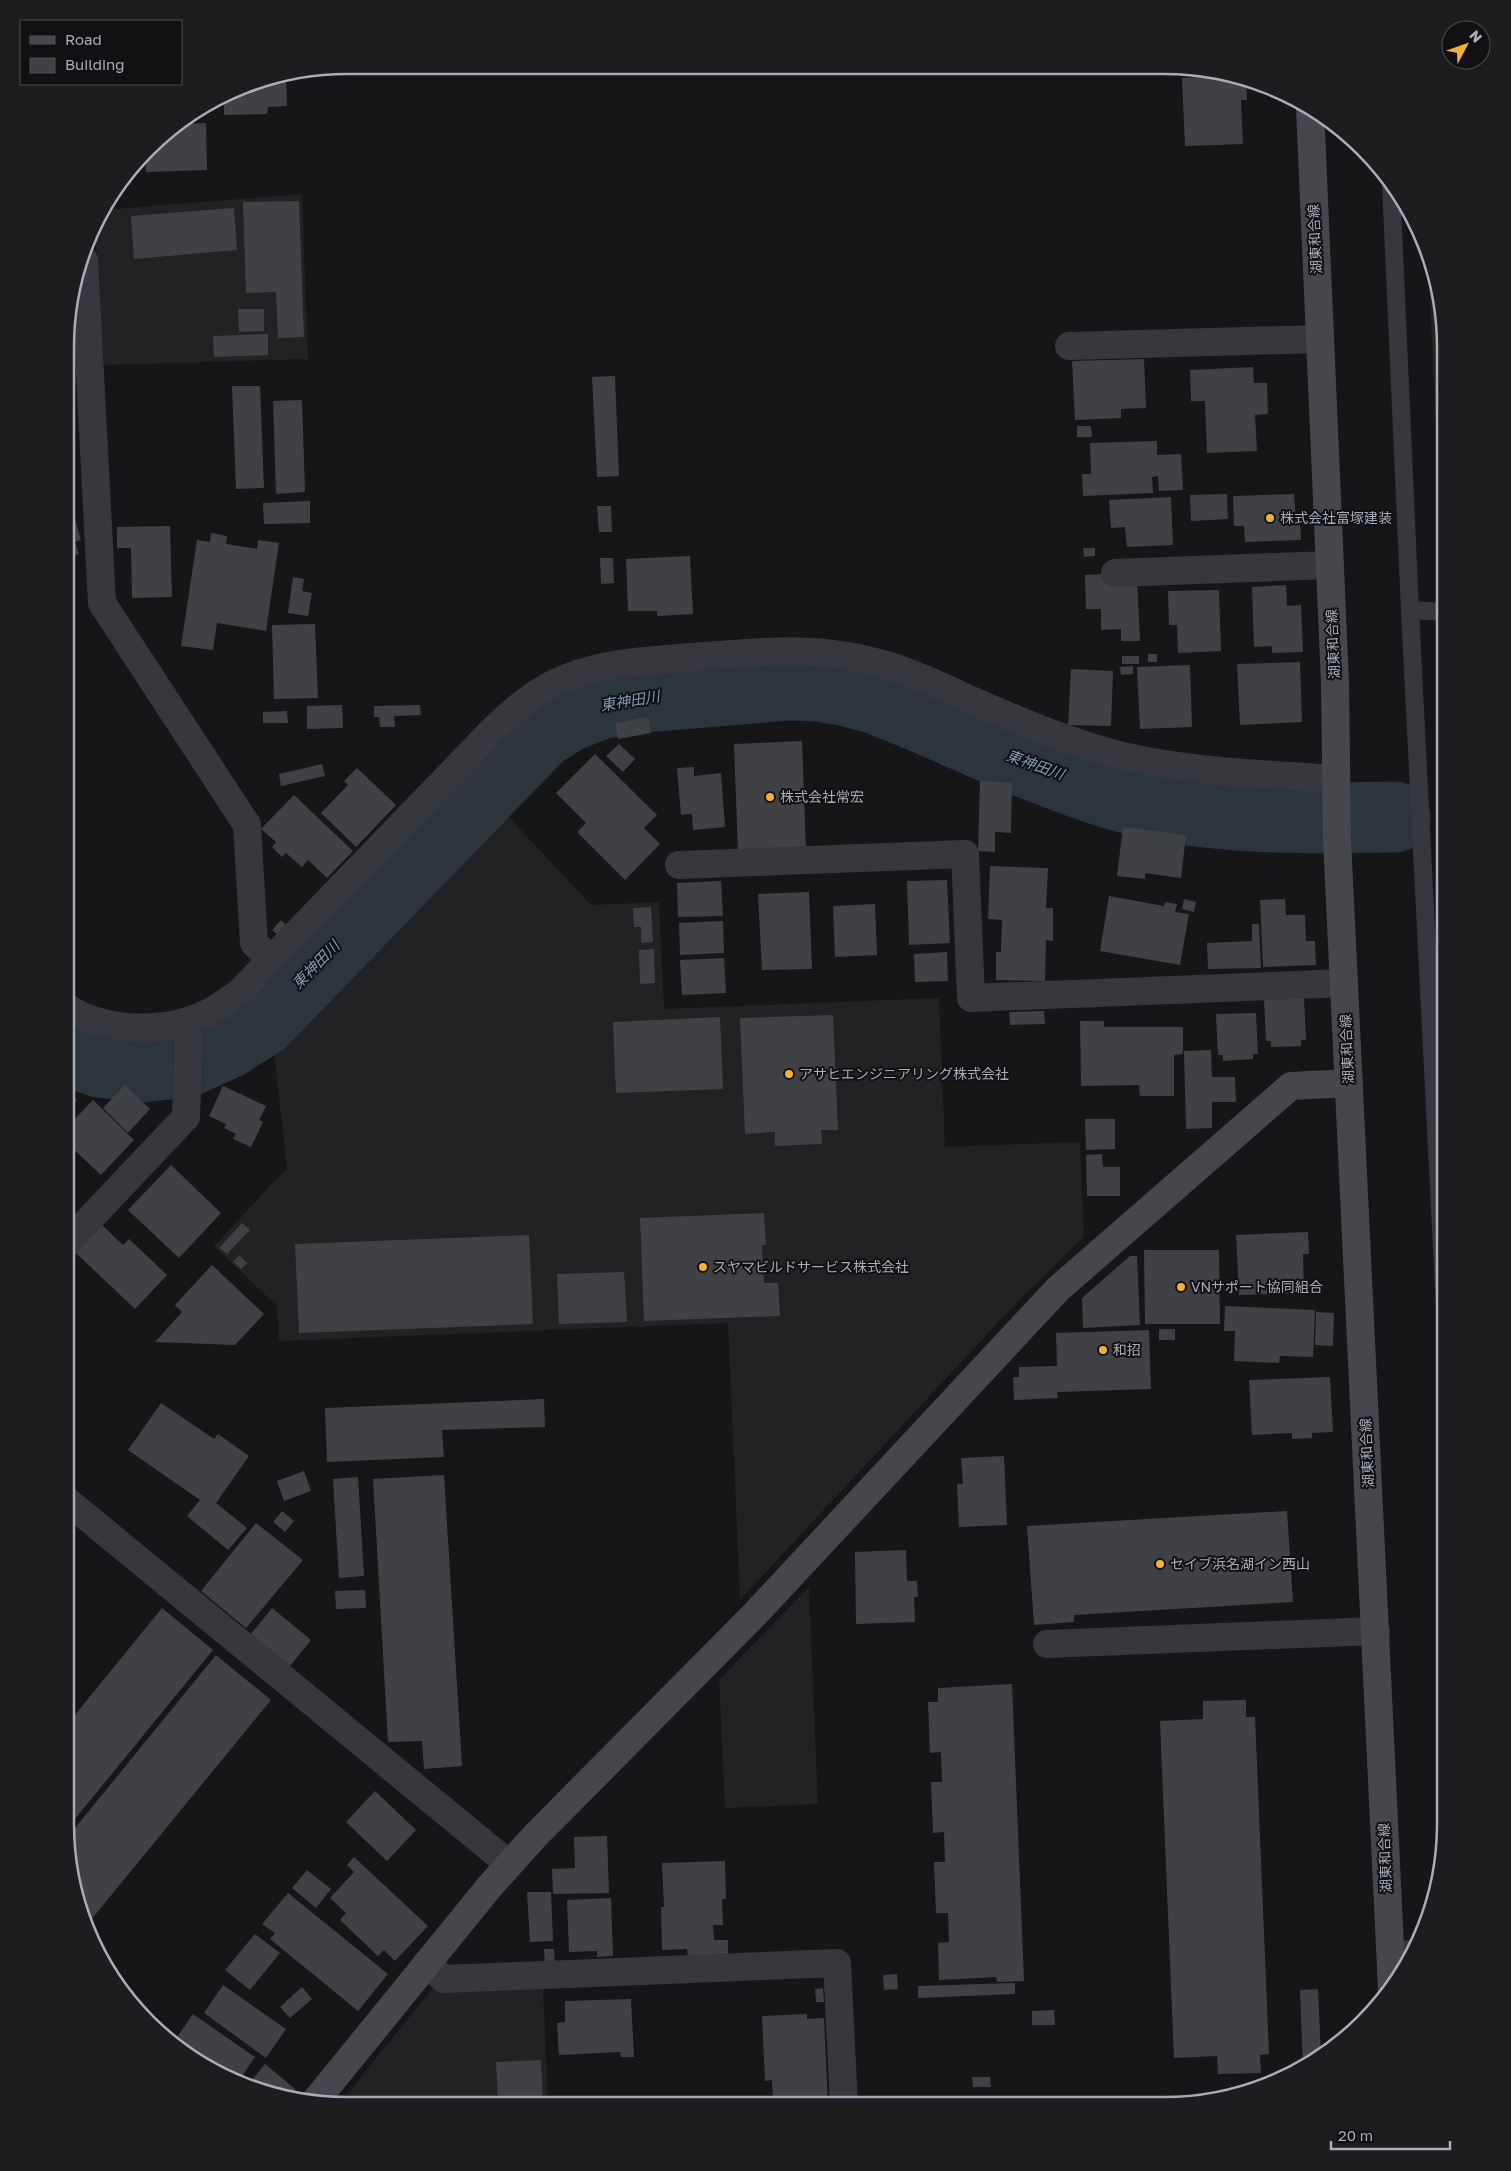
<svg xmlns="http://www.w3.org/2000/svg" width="1511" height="2171" font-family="'Golos Text','Noto Sans JP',sans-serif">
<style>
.built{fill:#222225}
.green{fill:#1e261f}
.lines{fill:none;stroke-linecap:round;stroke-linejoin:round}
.river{stroke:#2c353c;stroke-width:71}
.building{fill:#404145}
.lane{stroke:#37383d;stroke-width:18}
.street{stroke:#37383d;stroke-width:28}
.secondary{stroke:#45474d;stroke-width:28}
.poi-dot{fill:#f2b134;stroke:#111113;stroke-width:2}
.labels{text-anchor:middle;stroke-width:4;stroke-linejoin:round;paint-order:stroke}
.street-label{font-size:14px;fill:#a8adb8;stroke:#111113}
.poi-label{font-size:14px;fill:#a8adb8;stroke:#111113;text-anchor:start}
.water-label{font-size:15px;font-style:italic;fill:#7f9bb3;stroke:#111113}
.rim{fill:none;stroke:#a8adb8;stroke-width:2.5}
</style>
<rect width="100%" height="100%" fill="#161618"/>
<g class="built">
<path d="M 302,194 L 308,359 L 102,365 L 95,230 L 101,210 Z"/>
<path d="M 496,803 L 591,905 L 659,902 L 664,1009 L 939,998 L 945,1147 L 1080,1142 L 1084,1237 L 1018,1301 L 740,1600 L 728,1323 L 279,1341 L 277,1306 L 214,1246 L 287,1168 L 272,1036 Z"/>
<path d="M 809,1587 L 818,1804 L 725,1808 L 719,1680 Z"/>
<path d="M 543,1984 L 548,2104 L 339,2104 L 433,1988 Z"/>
</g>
<path class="green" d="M 1428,252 L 1436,274 L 1446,346 L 1446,574 L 1442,573 Z"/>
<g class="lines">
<path class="river" d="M 66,1050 L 99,1062 L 142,1067 L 186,1062 L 226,1044 L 262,1021 L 541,733 L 569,716 L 600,704 L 634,698 L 788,685 L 818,686 L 848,691 L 877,699 C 956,730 1032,769 1113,794 C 1201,820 1303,819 1395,817"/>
</g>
<g class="building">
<path d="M 286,75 L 287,106 L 268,107 L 267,114 L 224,115 L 224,98 L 256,80 Z"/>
<path d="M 1232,76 L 1246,79 L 1247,100 L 1241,100 L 1243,144 L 1185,146 L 1182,78 Z"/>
<path d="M 206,123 L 207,170 L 146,172 L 145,154 L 161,135 L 180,124 Z"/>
<path d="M 299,201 L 304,337 L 278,338 L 276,292 L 246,293 L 243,202 Z"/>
<path d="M 234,208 L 237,250 L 134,259 L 131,216 Z"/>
<path d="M 238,309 L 264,309 L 264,331 L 239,332 Z"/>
<path d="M 268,334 L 268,355 L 214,357 L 213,336 Z"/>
<path d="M 1144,359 L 1146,408 L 1121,409 L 1121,418 L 1075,420 L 1072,361 Z"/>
<path d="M 1253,367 L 1254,383 L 1267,383 L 1268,414 L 1255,415 L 1257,451 L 1207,453 L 1205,401 L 1191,401 L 1190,370 Z"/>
<path d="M 615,376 L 619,476 L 597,477 L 592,377 Z"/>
<path d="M 232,386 L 260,386 L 264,488 L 236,489 Z"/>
<path d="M 302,400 L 305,492 L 276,494 L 273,401 Z"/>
<path d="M 67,420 L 72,452 L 67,452 Z"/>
<path d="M 1077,426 L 1091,426 L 1092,437 L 1077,437 Z"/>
<path d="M 1157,441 L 1157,455 L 1181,454 L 1183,490 L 1159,491 L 1158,476 L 1152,477 L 1153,493 L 1083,496 L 1082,474 L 1091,474 L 1090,443 Z"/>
<path d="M 68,494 L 81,540 L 75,542 L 79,554 L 67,557 Z"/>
<path d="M 1227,494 L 1228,519 L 1191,521 L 1190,495 Z"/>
<path d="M 1294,494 L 1296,522 L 1300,522 L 1301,540 L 1245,542 L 1244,526 L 1234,526 L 1233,496 Z"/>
<path d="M 1171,497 L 1173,545 L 1127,547 L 1125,527 L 1111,528 L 1109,500 Z"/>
<path d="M 310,501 L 310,523 L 264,524 L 263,503 Z"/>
<path d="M 597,506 L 611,506 L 612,532 L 599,532 Z"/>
<path d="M 170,526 L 172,597 L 132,598 L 131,548 L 117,548 L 117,527 Z"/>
<path d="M 211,533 L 227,536 L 226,544 L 257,549 L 258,540 L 279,543 L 266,631 L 217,623 L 213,650 L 181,646 L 197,540 L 210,542 Z"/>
<path d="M 1083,548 L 1095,548 L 1095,556 L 1084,557 Z"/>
<path d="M 690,556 L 693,614 L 657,616 L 657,611 L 628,611 L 626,559 Z"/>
<path d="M 600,558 L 613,558 L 614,583 L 601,584 Z"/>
<path d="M 1106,574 L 1137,580 L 1140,641 L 1121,641 L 1121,629 L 1101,630 L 1101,609 L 1086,609 L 1085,575 Z"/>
<path d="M 293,577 L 304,579 L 302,591 L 312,593 L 308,616 L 288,613 Z"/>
<path d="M 1286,585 L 1287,606 L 1301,605 L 1303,652 L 1272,653 L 1272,646 L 1254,647 L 1252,587 Z"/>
<path d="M 1219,590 L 1221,651 L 1178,653 L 1177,625 L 1169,625 L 1168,591 Z"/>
<path d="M 315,624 L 318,698 L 274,699 L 272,625 Z"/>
<rect x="1148" y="654" width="9" height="8"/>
<rect x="1122" y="656" width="17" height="8"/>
<path d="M 1300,662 L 1302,722 L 1240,725 L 1237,664 Z"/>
<path d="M 1190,665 L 1192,727 L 1140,729 L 1137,667 Z"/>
<path d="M 1133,666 L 1133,674 L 1121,675 L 1120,667 Z"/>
<path d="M 1071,669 L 1113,671 L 1111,726 L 1068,725 Z"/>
<path d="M 342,705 L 343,728 L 307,729 L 307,706 Z"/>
<path d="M 420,705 L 421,715 L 394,716 L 395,727 L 380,727 L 379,717 L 374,717 L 374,706 Z"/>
<path d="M 287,711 L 288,723 L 263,723 L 263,712 Z"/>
<path d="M 648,717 L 651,733 L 618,739 L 615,723 Z"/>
<path d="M 802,741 L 806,850 L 738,853 L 734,744 Z"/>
<path d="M 619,744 L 635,759 L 623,772 L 606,756 Z"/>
<path d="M 595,754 L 657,815 L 644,828 L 660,844 L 625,880 L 577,832 L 586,823 L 556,793 Z"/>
<path d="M 322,764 L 325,776 L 281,786 L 279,774 Z"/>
<path d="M 694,767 L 694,776 L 721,773 L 725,827 L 693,830 L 692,814 L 681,815 L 677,768 Z"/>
<path d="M 357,768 L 396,805 L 356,847 L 321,813 L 348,785 L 344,781 Z"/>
<path d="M 980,781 L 1012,783 L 1011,833 L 995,832 L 995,852 L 978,851 Z"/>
<path d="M 294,795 L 353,851 L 327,878 L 308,860 L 302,867 L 286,853 L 282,857 L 272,847 L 276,842 L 261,829 Z"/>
<path d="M 1123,827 L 1186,835 L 1181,878 L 1145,873 L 1145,879 L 1117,876 Z"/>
<path d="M 990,866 L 1048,868 L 1046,908 L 1053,908 L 1053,941 L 1046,940 L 1045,981 L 996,980 L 996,952 L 1001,952 L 1002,920 L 988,919 Z"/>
<path d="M 947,880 L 950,943 L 909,945 L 907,881 Z"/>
<path d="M 721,881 L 723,916 L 678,917 L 677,883 Z"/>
<path d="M 809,892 L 812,969 L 762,970 L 758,894 Z"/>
<path d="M 1109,896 L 1164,906 L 1165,902 L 1177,904 L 1175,912 L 1189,914 L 1180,965 L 1100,951 Z"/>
<path d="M 1184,899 L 1196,902 L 1194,912 L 1182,909 Z"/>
<path d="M 1285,899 L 1286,915 L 1305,915 L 1306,941 L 1315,941 L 1316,965 L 1263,967 L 1260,900 Z"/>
<path d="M 875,904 L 877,955 L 835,957 L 833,906 Z"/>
<path d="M 651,907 L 653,942 L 641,943 L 641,927 L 634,927 L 633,908 Z"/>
<path d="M 281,920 L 287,926 L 278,935 L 272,930 Z"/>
<path d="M 723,921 L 724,953 L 680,955 L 679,923 Z"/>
<path d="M 1252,924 L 1259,924 L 1261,968 L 1208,969 L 1207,943 L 1252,941 Z"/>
<path d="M 654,949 L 655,983 L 640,984 L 639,950 Z"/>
<path d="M 947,952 L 948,981 L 915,982 L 914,954 Z"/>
<path d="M 724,958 L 726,993 L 682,995 L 680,960 Z"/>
<path d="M 1304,998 L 1306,1040 L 1301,1040 L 1301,1046 L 1271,1047 L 1271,1041 L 1266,1041 L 1264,1000 Z"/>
<path d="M 1044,1011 L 1045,1024 L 1010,1025 L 1009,1012 Z"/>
<path d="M 1256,1013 L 1258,1054 L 1253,1054 L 1253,1059 L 1223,1061 L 1223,1055 L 1218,1055 L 1216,1014 Z"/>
<path d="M 833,1015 L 838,1130 L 821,1130 L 822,1144 L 775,1146 L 775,1132 L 745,1134 L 740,1018 Z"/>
<path d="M 720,1017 L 723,1089 L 616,1093 L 613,1022 Z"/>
<path d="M 1080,1021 L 1104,1021 L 1104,1027 L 1183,1027 L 1183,1054 L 1174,1055 L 1174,1096 L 1140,1096 L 1139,1085 L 1081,1086 Z"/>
<path d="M 1211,1050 L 1212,1077 L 1235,1077 L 1236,1102 L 1212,1102 L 1212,1128 L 1186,1129 L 1184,1051 Z"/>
<path d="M 125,1085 L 150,1109 L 128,1133 L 103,1108 Z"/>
<path d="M 223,1086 L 266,1106 L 259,1120 L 263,1122 L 251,1147 L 233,1139 L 236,1134 L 224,1128 L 226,1124 L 209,1116 Z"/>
<path d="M 66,1089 L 77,1100 L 66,1112 Z"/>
<path d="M 93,1100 L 134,1140 L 101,1175 L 66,1142 L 66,1128 Z"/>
<path d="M 1085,1119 L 1115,1119 L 1115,1149 L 1086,1150 Z"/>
<path d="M 1102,1154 L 1103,1167 L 1120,1167 L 1120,1196 L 1087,1196 L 1086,1155 Z"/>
<path d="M 171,1165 L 221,1213 L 179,1258 L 128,1210 Z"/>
<path d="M 764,1213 L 766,1245 L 762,1245 L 764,1283 L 778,1283 L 780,1316 L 644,1321 L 640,1218 Z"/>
<path d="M 242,1223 L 250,1230 L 227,1254 L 219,1248 Z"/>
<path d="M 102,1225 L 123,1245 L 129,1239 L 167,1275 L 135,1309 L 76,1253 Z"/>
<path d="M 1308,1232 L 1309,1254 L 1303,1254 L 1304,1293 L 1239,1295 L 1236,1235 Z"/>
<path d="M 529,1235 L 533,1324 L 299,1333 L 295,1244 Z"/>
<path d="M 1144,1250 L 1219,1250 L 1220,1324 L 1145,1324 Z"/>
<path d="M 239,1255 L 247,1263 L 241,1269 L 233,1262 Z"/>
<path d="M 1130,1256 L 1137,1256 L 1140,1325 L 1083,1328 L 1082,1298 Z"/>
<path d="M 212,1265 L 264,1314 L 235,1345 L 155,1342 L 182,1312 L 175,1305 Z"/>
<path d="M 624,1272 L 627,1322 L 559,1324 L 557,1274 Z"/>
<path d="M 1225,1306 L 1315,1310 L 1313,1357 L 1280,1356 L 1279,1363 L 1234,1361 L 1235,1331 L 1224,1331 Z"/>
<path d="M 1316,1312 L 1334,1313 L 1333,1346 L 1315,1345 Z"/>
<rect x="1159" y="1329" width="16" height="11"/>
<path d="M 1149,1330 L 1151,1389 L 1057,1392 L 1058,1398 L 1014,1400 L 1013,1377 L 1019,1377 L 1019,1367 L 1057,1366 L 1056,1333 Z"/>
<path d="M 1330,1377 L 1333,1432 L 1312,1433 L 1312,1438 L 1292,1439 L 1292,1433 L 1252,1435 L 1249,1380 Z"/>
<path d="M 544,1399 L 545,1427 L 442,1430 L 444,1457 L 327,1462 L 325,1408 Z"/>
<path d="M 161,1403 L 214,1439 L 218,1434 L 249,1456 L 216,1503 L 247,1528 L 228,1550 L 187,1516 L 200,1500 L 128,1450 Z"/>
<path d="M 1004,1456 L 1007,1525 L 959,1527 L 957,1484 L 963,1484 L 961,1458 Z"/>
<path d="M 304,1471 L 311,1491 L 284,1501 L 277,1481 Z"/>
<path d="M 444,1475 L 462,1766 L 424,1769 L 422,1741 L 388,1742 L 373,1479 Z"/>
<path d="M 358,1477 L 364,1576 L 339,1578 L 333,1479 Z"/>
<path d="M 282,1511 L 294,1521 L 285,1532 L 273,1522 Z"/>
<path d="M 1287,1511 L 1293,1602 L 1074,1615 L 1074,1622 L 1034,1625 L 1027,1526 Z"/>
<path d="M 256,1523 L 303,1560 L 246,1628 L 201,1591 Z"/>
<path d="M 906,1550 L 907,1581 L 917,1581 L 918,1597 L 914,1597 L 915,1622 L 856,1624 L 855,1552 Z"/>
<path d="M 365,1590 L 366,1608 L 336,1609 L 335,1591 Z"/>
<path d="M 162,1608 L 213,1650 L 66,1830 L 65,1727 Z"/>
<path d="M 272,1608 L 311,1640 L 290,1666 L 251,1634 Z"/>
<path d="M 216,1655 L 271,1700 L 86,1926 L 70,1880 L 66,1839 Z"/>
<path d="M 1012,1684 L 1024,1981 L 997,1982 L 996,1977 L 939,1980 L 938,1943 L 949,1942 L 948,1913 L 936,1913 L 934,1862 L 945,1862 L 944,1832 L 933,1833 L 931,1782 L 942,1782 L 941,1752 L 930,1753 L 928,1702 L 938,1702 L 938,1688 Z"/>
<path d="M 1246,1700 L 1246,1717 L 1255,1717 L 1269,2054 L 1260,2055 L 1261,2073 L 1218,2074 L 1217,2056 L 1174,2058 L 1160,1721 L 1203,1719 L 1203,1701 Z"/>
<path d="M 375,1791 L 416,1830 L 387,1861 L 346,1822 Z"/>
<path d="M 607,1836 L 609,1893 L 553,1894 L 552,1869 L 575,1868 L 574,1837 Z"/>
<path d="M 354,1857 L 428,1926 L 395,1961 L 384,1950 L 378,1956 L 340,1920 L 346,1913 L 330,1898 L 354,1872 L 347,1865 Z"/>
<path d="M 725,1861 L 726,1899 L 722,1899 L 723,1925 L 713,1925 L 714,1940 L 728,1940 L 728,1955 L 688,1957 L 687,1949 L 662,1950 L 661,1907 L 664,1907 L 662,1863 Z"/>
<path d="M 307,1870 L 331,1889 L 316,1908 L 292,1888 Z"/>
<path d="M 527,1892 L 551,1892 L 553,1941 L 530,1942 Z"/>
<path d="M 288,1893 L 388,1974 L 358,2011 L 270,1939 L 275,1933 L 262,1924 Z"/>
<path d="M 611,1898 L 613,1956 L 597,1957 L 597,1951 L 569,1952 L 567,1900 Z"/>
<path d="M 255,1934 L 280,1953 L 250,1990 L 225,1970 Z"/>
<path d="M 544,1949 L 554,1949 L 555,1965 L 545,1965 Z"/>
<path d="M 897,1974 L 898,1989 L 884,1990 L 883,1975 Z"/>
<path d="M 1015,1983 L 1015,1994 L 918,1998 L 918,1986 Z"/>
<path d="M 223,1985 L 286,2029 L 266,2058 L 204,2013 Z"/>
<path d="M 302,1987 L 312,1999 L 290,2018 L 280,2007 Z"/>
<path d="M 823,1988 L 824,2002 L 816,2002 L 815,1989 Z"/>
<path d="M 1318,1989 L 1321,2056 L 1303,2068 L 1300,1990 Z"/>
<path d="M 631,1999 L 634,2057 L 621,2057 L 620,2052 L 559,2055 L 557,2023 L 565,2022 L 565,2001 Z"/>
<path d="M 1054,2010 L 1055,2025 L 1032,2025 L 1032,2011 Z"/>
<path d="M 193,2014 L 255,2057 L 238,2082 L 190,2058 L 173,2043 Z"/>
<path d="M 807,2014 L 807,2019 L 824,2018 L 828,2105 L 773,2105 L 772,2080 L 765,2081 L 762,2016 Z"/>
<path d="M 541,2060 L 543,2104 L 498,2104 L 496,2062 Z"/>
<path d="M 265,2064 L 295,2089 L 288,2098 L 256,2091 L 247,2086 Z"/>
<path d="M 972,2077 L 990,2077 L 991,2087 L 973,2087 Z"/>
<path d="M 470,2101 L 471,2104 L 438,2104 L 438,2102 Z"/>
<rect x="1033" y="2103" width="14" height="3"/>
</g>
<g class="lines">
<g class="lane">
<path d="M 1391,184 L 1410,610 L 1446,612"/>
<path d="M 1410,610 L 1446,1328"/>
<path d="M 1389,1950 L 1415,1949"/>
</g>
<g class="street">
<path d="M 84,260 L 102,603 L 247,825 L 254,943 L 272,960"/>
<path d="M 1069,346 L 1320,339"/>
<path d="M 1115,573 L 1329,565"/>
<path d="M 679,865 L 965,854 L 971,998 L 1344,983"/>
<path d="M 66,1007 C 106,1033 168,1034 210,1012 C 220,1007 229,999 239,993 L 490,733 C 509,714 529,696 553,684 C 596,662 645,661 692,657 C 761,652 818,644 886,665 C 915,673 942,687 969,699 C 1019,721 1070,743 1123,756 C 1193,772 1265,774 1336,779"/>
<path d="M 66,1244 L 186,1117 L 189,1035 L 184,1022"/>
<path d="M 66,1500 L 509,1864"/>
<path d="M 1047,1644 L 1376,1631"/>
<path d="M 426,1964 L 444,1979 L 837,1963 L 844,2105"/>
</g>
<g class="secondary">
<path d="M 1310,108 L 1335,683 L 1337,839 L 1392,1989"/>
<path d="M 313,2104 L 490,1886 L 535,1836 L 755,1614 L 1058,1289 L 1291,1086 L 1349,1083"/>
</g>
</g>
<g class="poi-dot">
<circle cx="1270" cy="518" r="5"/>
<circle cx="770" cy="797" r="5"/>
<circle cx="789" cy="1074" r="5"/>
<circle cx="703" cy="1267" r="5"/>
<circle cx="1181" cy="1287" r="5"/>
<circle cx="1103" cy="1350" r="5"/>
<circle cx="1160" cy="1564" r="5"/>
</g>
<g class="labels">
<g class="street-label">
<text transform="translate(1315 239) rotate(-93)" y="5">湖東和合線</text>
<text transform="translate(1333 644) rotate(-93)" y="5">湖東和合線</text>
<text transform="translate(1347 1049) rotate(-93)" y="5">湖東和合線</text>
<text transform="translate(1367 1453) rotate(-93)" y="5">湖東和合線</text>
<text transform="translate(1385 1858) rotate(-92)" y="5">湖東和合線</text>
</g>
<g class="poi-label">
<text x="1280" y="523">株式会社富塚建装</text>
<text x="780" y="802">株式会社常宏</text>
<text x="799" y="1079">アサヒエンジニアリング株式会社</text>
<text x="713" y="1272">スヤマビルドサービス株式会社</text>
<text x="1191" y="1292">VNサポート協同組合</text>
<text x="1113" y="1355">和招</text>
<text x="1170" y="1569">セイブ浜名湖イン西山</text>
</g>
<g class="water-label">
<text transform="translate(630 701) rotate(-9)" y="5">東神田川</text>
<text transform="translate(1035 765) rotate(20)" y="5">東神田川</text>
<text transform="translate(316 965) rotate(-46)" y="5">東神田川</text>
</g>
</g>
<path d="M0 0H1511V2171H0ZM347 74H1164A273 273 0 0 1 1437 347V1824A273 273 0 0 1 1164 2097H347A273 273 0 0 1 74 1824V347A273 273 0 0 1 347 74Z" fill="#1d1d20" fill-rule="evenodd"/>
<path class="rim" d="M347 74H1164A273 273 0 0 1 1437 347V1824A273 273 0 0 1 1164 2097H347A273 273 0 0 1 74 1824V347A273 273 0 0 1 347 74Z"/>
<rect x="20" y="20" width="162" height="65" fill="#111113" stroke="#4d4f55"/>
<rect x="30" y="36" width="25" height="8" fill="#45474d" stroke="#4d4f55"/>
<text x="65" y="45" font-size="15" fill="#a8adb8">Road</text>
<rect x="30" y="58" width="25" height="15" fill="#404145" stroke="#4d4f55"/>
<text x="65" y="70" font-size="15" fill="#a8adb8">Building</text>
<g transform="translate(1466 45) rotate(49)"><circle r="24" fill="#111113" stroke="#4d4f55"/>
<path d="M0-4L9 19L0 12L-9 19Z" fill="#f2b134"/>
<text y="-8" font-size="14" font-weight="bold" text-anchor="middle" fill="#a8adb8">N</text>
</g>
<path d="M1331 2141v8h119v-8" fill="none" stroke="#a8adb8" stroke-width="2.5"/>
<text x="1338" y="2141" font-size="15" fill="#a8adb8" stroke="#111113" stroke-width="4" paint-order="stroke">20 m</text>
</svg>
